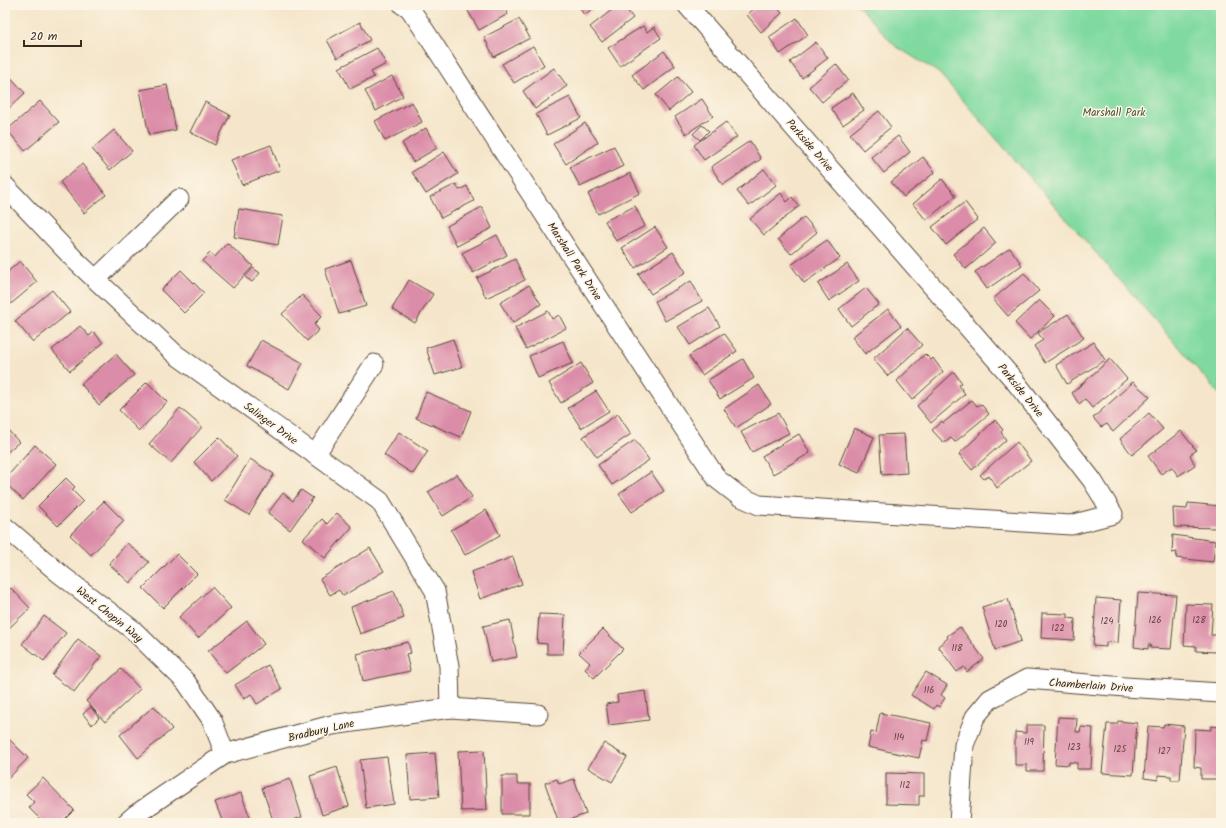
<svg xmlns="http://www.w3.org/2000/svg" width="1226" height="828" font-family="Kalam,sans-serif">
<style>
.green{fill:#80daa0;stroke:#5e825f}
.building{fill:#db8ca8}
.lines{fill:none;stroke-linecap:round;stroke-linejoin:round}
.street-casing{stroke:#574638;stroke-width:21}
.street{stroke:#fff;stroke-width:19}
.labels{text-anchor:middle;stroke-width:3;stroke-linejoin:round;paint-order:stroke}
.number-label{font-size:9px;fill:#634240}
.park-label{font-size:11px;fill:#4c563e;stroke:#fcf5e5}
.street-label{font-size:11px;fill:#3b2a1e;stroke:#fcf5e5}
</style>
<rect width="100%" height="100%" fill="#fcf5e5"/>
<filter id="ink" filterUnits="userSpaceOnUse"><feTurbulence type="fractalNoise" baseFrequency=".025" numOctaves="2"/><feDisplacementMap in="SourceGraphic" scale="8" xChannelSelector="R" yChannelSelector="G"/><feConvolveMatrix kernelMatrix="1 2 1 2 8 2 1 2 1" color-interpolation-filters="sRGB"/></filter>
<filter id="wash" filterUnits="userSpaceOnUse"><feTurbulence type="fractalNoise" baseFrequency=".012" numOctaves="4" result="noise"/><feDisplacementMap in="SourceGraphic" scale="16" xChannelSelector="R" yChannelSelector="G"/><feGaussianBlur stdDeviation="0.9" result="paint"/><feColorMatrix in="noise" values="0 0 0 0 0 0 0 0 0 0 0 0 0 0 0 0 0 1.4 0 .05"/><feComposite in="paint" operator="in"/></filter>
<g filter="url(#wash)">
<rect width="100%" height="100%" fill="#f5e6cb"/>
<path class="green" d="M 858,5 L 1221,5 L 1221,396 L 939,73 L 894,45 Z"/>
<g id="blocks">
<g class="building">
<path d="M 479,5 L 503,5 L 508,14 L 479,30 L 468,11 Z"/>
<path d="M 578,5 L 598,5 L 584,15 Z"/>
<path d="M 618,5 L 623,5 L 633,18 L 602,42 L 590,27 Z"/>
<path d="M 758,5 L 775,5 L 782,13 L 761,32 L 747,15 Z"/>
<path d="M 797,18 L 808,35 L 780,54 L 769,37 Z"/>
<path d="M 519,19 L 530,38 L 494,57 L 484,37 Z"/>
<path d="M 360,22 L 370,40 L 337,58 L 327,40 Z"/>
<path d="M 643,26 L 647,32 L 654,27 L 661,38 L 620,66 L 608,48 Z"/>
<path d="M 816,42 L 828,58 L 802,78 L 790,62 Z"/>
<path d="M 533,46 L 544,65 L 514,83 L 502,64 Z"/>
<path d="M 377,48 L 386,64 L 371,72 L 374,77 L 350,89 L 339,68 Z"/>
<path d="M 664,51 L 675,66 L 644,90 L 632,75 Z"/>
<path d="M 836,64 L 848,80 L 822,102 L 809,87 Z"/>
<path d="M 554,68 L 567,86 L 535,109 L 523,91 Z"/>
<path d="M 5,71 L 25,93 L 5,112 Z"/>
<path d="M 392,76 L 403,96 L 376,111 L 365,91 Z"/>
<path d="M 678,77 L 691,92 L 669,111 L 656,95 Z"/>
<path d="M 167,85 L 176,130 L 149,135 L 140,90 Z"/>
<path d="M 853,93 L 864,110 L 843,125 L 831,108 Z"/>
<path d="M 570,97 L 581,118 L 547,135 L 536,114 Z"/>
<path d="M 702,99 L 713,116 L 686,134 L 675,117 Z"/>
<path d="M 40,101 L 59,122 L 25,151 L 7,130 Z"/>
<path d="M 205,102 L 230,115 L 215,145 L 190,132 Z"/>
<path d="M 412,102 L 422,122 L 385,141 L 375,121 Z"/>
<path d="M 879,111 L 891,127 L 863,150 L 850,134 Z"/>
<path d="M 726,122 L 737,137 L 704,160 L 694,145 Z"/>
<path d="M 585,123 L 598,142 L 566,164 L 553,144 Z"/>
<path d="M 702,125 L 709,131 L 700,140 L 693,134 Z"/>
<path d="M 426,128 L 437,148 L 413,162 L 402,143 Z"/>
<path d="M 114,130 L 132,151 L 110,170 L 92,149 Z"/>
<path d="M 898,136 L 910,152 L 884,173 L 871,157 Z"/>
<path d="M 750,141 L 761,159 L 723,185 L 711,167 Z"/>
<path d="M 271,145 L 280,170 L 242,185 L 231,160 Z"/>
<path d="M 614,146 L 623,166 L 580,187 L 570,167 Z"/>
<path d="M 444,152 L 458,174 L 426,194 L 412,172 Z"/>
<path d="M 923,157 L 935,172 L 904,197 L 891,182 Z"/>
<path d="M 82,164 L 106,195 L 84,213 L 60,182 Z"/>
<path d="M 764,169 L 776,185 L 749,206 L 737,191 Z"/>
<path d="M 630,173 L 640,193 L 598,214 L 588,194 Z"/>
<path d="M 942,179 L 956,196 L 926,220 L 913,204 Z"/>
<path d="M 456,184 L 459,190 L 467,186 L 474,201 L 441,218 L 430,197 Z"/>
<path d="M 781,193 L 787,202 L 792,197 L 799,206 L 764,235 L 750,219 Z"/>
<path d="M 965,202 L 978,219 L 946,245 L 932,227 Z"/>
<path d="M 635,206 L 645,226 L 616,241 L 605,221 Z"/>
<path d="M 482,207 L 492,228 L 457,246 L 447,226 Z"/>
<path d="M 239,209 L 283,216 L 278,245 L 234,237 Z"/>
<path d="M 804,217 L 817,232 L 791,254 L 778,239 Z"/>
<path d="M 655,227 L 668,247 L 635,268 L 622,248 Z"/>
<path d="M 984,228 L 996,243 L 966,269 L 953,254 Z"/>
<path d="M 497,235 L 507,255 L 473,273 L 462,253 Z"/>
<path d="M 827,240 L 840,258 L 804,283 L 791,265 Z"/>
<path d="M 227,243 L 253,266 L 233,288 L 202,261 L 210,253 L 215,257 Z"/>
<path d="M 1010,248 L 1022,265 L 987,289 L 975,272 Z"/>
<path d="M 673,252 L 686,272 L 651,294 L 638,274 Z"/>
<path d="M 515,259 L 525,280 L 486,298 L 477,278 Z"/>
<path d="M 351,260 L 366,306 L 339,314 L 325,269 Z"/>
<path d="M 20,261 L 37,282 L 5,309 L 5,274 Z"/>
<path d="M 847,264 L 859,281 L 829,301 L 818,284 Z"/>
<path d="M 253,268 L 260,273 L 252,282 L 245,277 Z"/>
<path d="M 181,270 L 204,293 L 184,313 L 161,290 Z"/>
<path d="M 1024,273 L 1039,291 L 1008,316 L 993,299 Z"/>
<path d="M 409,280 L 433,294 L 415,323 L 392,309 Z"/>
<path d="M 691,281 L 702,301 L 665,321 L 655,301 Z"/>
<path d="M 529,285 L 541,304 L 513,323 L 500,303 Z"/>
<path d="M 866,288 L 879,304 L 851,326 L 839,309 Z"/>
<path d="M 52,290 L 70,312 L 33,342 L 15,321 Z"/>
<path d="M 302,295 L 322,316 L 314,324 L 319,330 L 307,341 L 282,314 Z"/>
<path d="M 1039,300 L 1055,316 L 1030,339 L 1015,323 Z"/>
<path d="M 709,308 L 720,326 L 690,345 L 678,327 Z"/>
<path d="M 888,309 L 901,326 L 865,354 L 852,337 Z"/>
<path d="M 548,311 L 552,319 L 559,315 L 566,328 L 526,349 L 515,328 Z"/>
<path d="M 1068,314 L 1084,338 L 1045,363 L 1034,346 L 1043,340 L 1038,333 Z"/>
<path d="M 80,326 L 89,336 L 94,332 L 103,343 L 70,371 L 52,350 Z"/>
<path d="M 907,328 L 922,345 L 888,376 L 873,359 Z"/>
<path d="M 724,333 L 737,351 L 702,375 L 689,356 Z"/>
<path d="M 453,339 L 462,367 L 435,375 L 426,348 Z"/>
<path d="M 261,340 L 303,363 L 289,389 L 247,366 Z"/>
<path d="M 563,341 L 573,363 L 538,378 L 529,356 Z"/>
<path d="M 1094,342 L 1105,360 L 1067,384 L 1056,365 Z"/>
<path d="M 116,354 L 134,375 L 99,405 L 81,384 Z"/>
<path d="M 925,354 L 931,360 L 933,358 L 943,372 L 912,400 L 897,381 Z"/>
<path d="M 743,359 L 754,378 L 720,399 L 708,380 Z"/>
<path d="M 1110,359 L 1127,379 L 1092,408 L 1085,399 L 1079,404 L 1072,393 Z"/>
<path d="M 581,363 L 593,383 L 561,403 L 549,383 Z"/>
<path d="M 954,372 L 962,383 L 959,385 L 965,394 L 931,423 L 917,406 Z"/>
<path d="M 147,382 L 167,402 L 139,431 L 119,410 Z"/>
<path d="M 1133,382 L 1150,397 L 1113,432 L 1107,424 L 1101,427 L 1093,418 Z"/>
<path d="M 759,385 L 771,404 L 736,428 L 724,409 Z"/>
<path d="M 596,391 L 609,411 L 581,428 L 568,408 Z"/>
<path d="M 426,392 L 471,411 L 461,437 L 416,418 Z"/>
<path d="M 972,400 L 977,406 L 981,404 L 989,414 L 955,442 L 951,438 L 944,443 L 932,430 L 942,421 L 943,423 Z"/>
<path d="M 180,408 L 202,427 L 171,463 L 149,444 Z"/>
<path d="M 778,413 L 789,433 L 752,452 L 741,432 Z"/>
<path d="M 1149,413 L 1163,429 L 1132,455 L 1120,439 Z"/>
<path d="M 618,414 L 631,434 L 597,457 L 583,437 Z"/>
<path d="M 995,420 L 1003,430 L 1001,432 L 1006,440 L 972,470 L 959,454 Z"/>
<path d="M 5,427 L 19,442 L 5,454 Z"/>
<path d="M 854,428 L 874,437 L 859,473 L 839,464 Z"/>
<path d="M 1181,431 L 1196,450 L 1190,455 L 1195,465 L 1178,476 L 1172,467 L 1161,474 L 1148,456 Z"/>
<path d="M 399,432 L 428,451 L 413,474 L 384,455 Z"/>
<path d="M 799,434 L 810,453 L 773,474 L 762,456 Z"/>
<path d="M 904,434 L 907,473 L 882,475 L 879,435 Z"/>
<path d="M 219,437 L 237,456 L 211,481 L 194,462 Z"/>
<path d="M 635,440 L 649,460 L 612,485 L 598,465 Z"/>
<path d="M 1017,442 L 1031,461 L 997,488 L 989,476 L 984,479 L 980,475 Z"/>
<path d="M 35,445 L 56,464 L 23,500 L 5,483 L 5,479 Z"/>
<path d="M 250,459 L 274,474 L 249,515 L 225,500 Z"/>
<path d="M 651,472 L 664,491 L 632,512 L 619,494 Z"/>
<path d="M 457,474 L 472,497 L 443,516 L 428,492 Z"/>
<path d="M 66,478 L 75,487 L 72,490 L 83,501 L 58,526 L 38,506 Z"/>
<path d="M 301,490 L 313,498 L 290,530 L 268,513 L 283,493 L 293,501 Z"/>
<path d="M 104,501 L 124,521 L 91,555 L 70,535 Z"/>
<path d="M 1188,503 L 1221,506 L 1219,528 L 1174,527 L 1173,508 L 1187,509 Z"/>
<path d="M 486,510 L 500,535 L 465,555 L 451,530 Z"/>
<path d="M 337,513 L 352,527 L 325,558 L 303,539 L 322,519 L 327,524 Z"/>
<path d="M 1173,535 L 1215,541 L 1213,562 L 1176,558 L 1177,552 L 1172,553 Z"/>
<path d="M 127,543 L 149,562 L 130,583 L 109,564 Z"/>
<path d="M 370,548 L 384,571 L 343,596 L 339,590 L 330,595 L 320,579 Z"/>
<path d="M 177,554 L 197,574 L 163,608 L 143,588 Z"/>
<path d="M 513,557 L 522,584 L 480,599 L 471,572 Z"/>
<path d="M 212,587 L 231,608 L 198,638 L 179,617 Z"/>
<path d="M 11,588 L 30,608 L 5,632 L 5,594 Z"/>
<path d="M 394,591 L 404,618 L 360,634 L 351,607 Z"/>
<path d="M 1138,593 L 1176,595 L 1171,649 L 1150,648 L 1151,645 L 1148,645 L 1148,649 L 1134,647 Z"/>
<path d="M 1096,598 L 1121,600 L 1118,643 L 1106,642 L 1106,647 L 1093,646 Z"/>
<path d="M 1008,599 L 1021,641 L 995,650 L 982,607 Z"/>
<path d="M 1186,604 L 1213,605 L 1211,635 L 1217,635 L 1216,652 L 1196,651 L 1196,646 L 1184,645 Z"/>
<path d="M 1042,613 L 1068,614 L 1068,618 L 1075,619 L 1074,640 L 1041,638 Z"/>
<path d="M 539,614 L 565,615 L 563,654 L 547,654 L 547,644 L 537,643 Z"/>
<path d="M 44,616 L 66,633 L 44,661 L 22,644 Z"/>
<path d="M 510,620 L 517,657 L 491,662 L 483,626 Z"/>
<path d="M 247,621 L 264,644 L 226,673 L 208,651 Z"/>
<path d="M 960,627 L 984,659 L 967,672 L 964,667 L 957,672 L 938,646 L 948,638 L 947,636 Z"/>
<path d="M 603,629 L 623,649 L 594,678 L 585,669 L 590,663 L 579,653 Z"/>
<path d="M 78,639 L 101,656 L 74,692 L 52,675 Z"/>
<path d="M 408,642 L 411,653 L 406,654 L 410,671 L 363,681 L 357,654 Z"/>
<path d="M 268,665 L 282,689 L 257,704 L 251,694 L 244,699 L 235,685 Z"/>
<path d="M 121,669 L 140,689 L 105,722 L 86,701 Z"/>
<path d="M 926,672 L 947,685 L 941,695 L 945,698 L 939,707 L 936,705 L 934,709 L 911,695 Z"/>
<path d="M 645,691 L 649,720 L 609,725 L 606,704 L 618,702 L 617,695 Z"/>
<path d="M 154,706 L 172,729 L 138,758 L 120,735 Z"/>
<path d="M 91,707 L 99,718 L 92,725 L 83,714 Z"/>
<path d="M 880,713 L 931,723 L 927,741 L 923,740 L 919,758 L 868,747 L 871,732 L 876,733 Z"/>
<path d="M 1058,717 L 1077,718 L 1076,732 L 1080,732 L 1081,727 L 1093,728 L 1091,769 L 1077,769 L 1077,763 L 1069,762 L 1069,765 L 1055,764 Z"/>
<path d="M 1118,721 L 1137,723 L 1133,775 L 1102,773 L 1107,724 L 1117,724 Z"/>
<path d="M 1164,724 L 1184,726 L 1180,780 L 1171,780 L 1171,776 L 1158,775 L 1158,780 L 1144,778 L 1148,726 L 1163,727 Z"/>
<path d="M 1026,725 L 1044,725 L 1043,771 L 1027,771 L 1027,765 L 1015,765 L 1015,732 L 1026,733 Z"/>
<path d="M 1211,726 L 1221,727 L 1221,779 L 1201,779 L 1201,768 L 1194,767 L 1195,729 L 1211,730 Z"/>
<path d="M 8,738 L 28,758 L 7,780 L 5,778 L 5,742 Z"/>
<path d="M 604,743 L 627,757 L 612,782 L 588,768 Z"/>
<path d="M 484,750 L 487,810 L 461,811 L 458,751 Z"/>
<path d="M 435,753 L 439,797 L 410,799 L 407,755 Z"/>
<path d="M 387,757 L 394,804 L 366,808 L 360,760 Z"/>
<path d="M 337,767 L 349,806 L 322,815 L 310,776 Z"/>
<path d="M 886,773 L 924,774 L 924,796 L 919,796 L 919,805 L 886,804 Z"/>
<path d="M 502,776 L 517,776 L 517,784 L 530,784 L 530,814 L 502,814 Z"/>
<path d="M 43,778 L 74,810 L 61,823 L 44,823 L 29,808 L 34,802 L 26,794 Z"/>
<path d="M 290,779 L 302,817 L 284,823 L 274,823 L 262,788 Z"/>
<path d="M 557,779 L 559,784 L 574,779 L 586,814 L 559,823 L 545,783 Z"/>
<path d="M 241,793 L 252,823 L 223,823 L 215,802 Z"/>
</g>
</g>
</g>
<g filter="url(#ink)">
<use href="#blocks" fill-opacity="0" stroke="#574638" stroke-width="1"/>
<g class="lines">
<g class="street-casing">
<g id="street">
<path d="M 403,5 L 408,6 L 417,19 L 717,479 L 739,496 L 759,505 L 1071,525 L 1113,514 L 1092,480 L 1014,380 L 687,5"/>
<path d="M 5,186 L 76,261 L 175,354 L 380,501 L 435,591 L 449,666 L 450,708"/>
<path d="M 96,279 L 179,199"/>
<path d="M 315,455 L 374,364"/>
<path d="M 5,527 L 60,574 L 133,630 L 186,682 L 212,720 L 225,754"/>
<path d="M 126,823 L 135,815 L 225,754 L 332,725 L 450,708 L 538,714"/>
<path d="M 959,823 L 964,745 L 975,717 L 990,699 L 1027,679 L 1125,687 L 1221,693"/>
</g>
</g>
<use href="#street" class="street"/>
</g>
</g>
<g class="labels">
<g class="number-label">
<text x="1155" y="623">126</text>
<text x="1199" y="623">128</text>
<text x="1107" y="624">124</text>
<text x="1001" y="627">120</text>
<text x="1058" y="631">122</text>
<text x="957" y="651">118</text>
<text x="929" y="693">116</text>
<text x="899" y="740">114</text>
<text x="1029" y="745">119</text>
<text x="1074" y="750">123</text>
<text x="1120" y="752">125</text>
<text x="1164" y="754">127</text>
<text x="905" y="788">112</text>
</g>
<g class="park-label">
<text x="1114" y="116">Marshall Park</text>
</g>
<g class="street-label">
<text transform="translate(810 145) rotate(49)" y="4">Parkside Drive</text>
<text transform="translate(575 261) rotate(57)" y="4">Marshall Park Drive</text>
<text transform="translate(1021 390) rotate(51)" y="4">Parkside Drive</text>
<text transform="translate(271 423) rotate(36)" y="4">Salinger Drive</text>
<text transform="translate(110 614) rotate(39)" y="4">West Chopin Way</text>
<text transform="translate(1091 685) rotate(4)" y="4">Chamberlain Drive</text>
<text transform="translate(321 730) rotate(-13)" y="4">Bradbury Lane</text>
</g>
</g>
<rect width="1226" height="828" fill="none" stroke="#fcf5e5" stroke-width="20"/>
<path d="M24 40v6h57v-6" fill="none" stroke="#3b2a1e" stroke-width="2"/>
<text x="30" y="40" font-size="12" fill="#3b2a1e" stroke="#fcf5e5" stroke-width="3" paint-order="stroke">20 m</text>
</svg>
